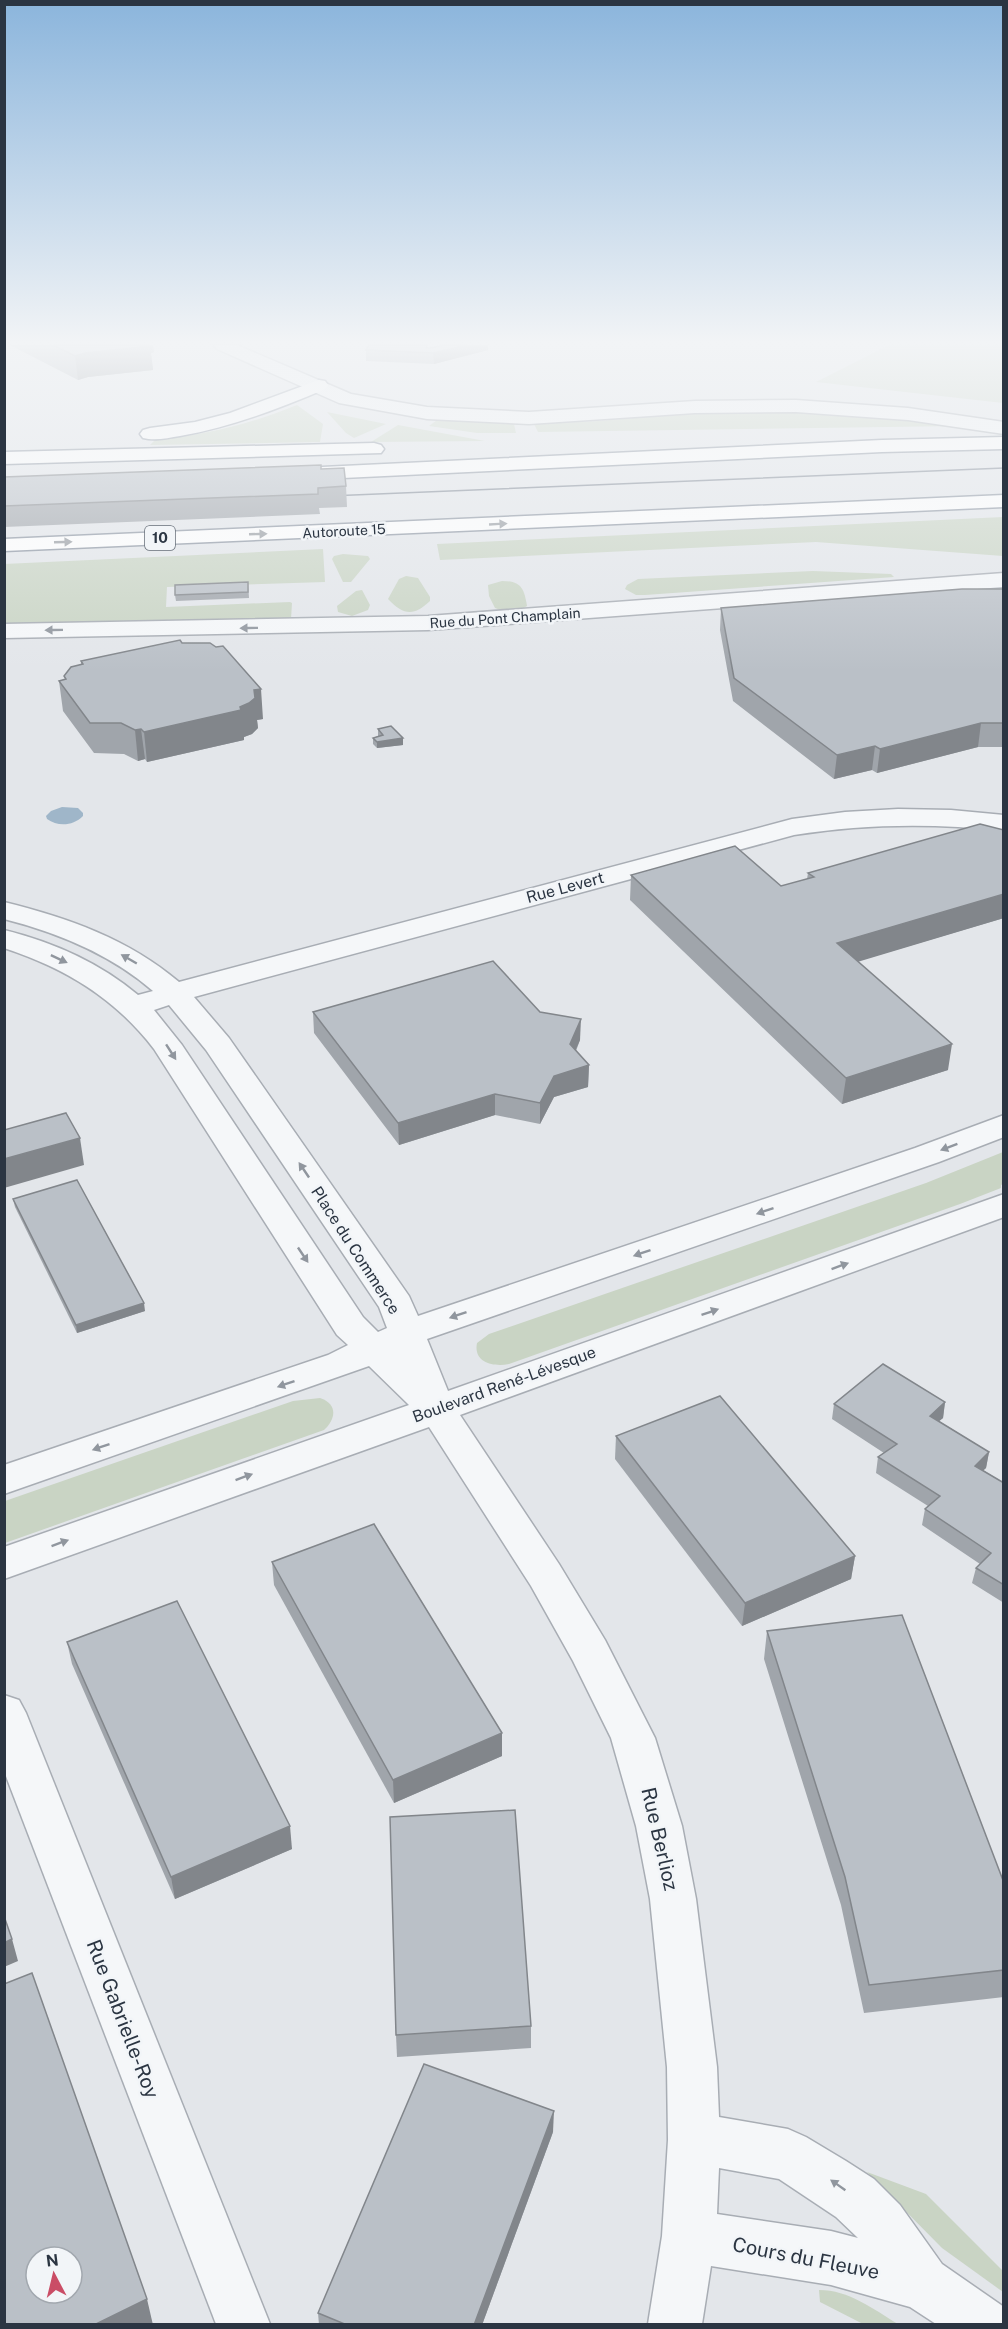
<svg xmlns="http://www.w3.org/2000/svg" width="1008" height="2329" font-family="'Public Sans',sans-serif">
<style>
.green{fill:#c9d4c4}
.water{fill:#9fb6c9}
.lines{fill:none;stroke-linecap:round;stroke-linejoin:round}
.minor-casing{stroke:#a8adb4;stroke-width:3}
.highway-casing{stroke:#8b94a1;stroke-width:3}
.minor{fill:#f5f7f9;fill-rule:evenodd}
.highway{fill:#fff;fill-rule:evenodd}
.tram{stroke:#7d8693;stroke-width:1.5}
.wall{fill:#a0a5ab}
.shaded-wall{fill:#82868b}
.building{fill:#bac0c7;stroke:#82868b;stroke-width:1.5;fill-rule:evenodd}
.oneway{fill:#959aa0}
.oneway2{fill:#90969e}
.labels{text-anchor:middle;stroke-width:5;stroke-linejoin:round;paint-order:stroke}
.far-street-label{font-size:14px;fill:#2b3542;stroke:#f2f5f8}
.shield{fill:#f2f5f8;stroke:#676f79;stroke-width:1.5}
.shield-label{font-size:15px;font-weight:bold;fill:#2b3542}
.street-label{font-size:16px;fill:#2b3542;stroke:#f2f5f8}
.near-street-label{font-size:20px;fill:#2b3542;stroke:#f2f5f8}
</style>
<rect width="100%" height="100%" fill="#e3e6ea"/>
<g class="green">
<path d="M 889,345 L 1003,345 L 1003,403 L 816,382 Z"/>
<path d="M 297,405 L 323,424 L 320,442 L 150,445 L 155,440 C 205,435 251,424 297,405 Z"/>
<path d="M 779,411 L 899,417 L 960,426 L 538,432 L 534,424 L 599,421 L 691,413 Z"/>
<path d="M 327,412 L 386,424 L 354,438 L 346,433 Z"/>
<path d="M 437,420 L 514,424 L 516,433 L 477,433 L 429,426 Z"/>
<path d="M 398,425 L 485,441 L 371,442 Z"/>
<path d="M 1003,517 L 1003,556 L 816,542 L 440,560 L 437,544 Z"/>
<path d="M 323,549 L 325,582 L 167,587 L 166,607 L 290,602 L 292,603 L 291,619 L 5,625 L 4,564 Z"/>
<path d="M 343,554 L 368,556 L 370,559 L 351,582 L 343,582 L 332,559 L 334,556 Z"/>
<path d="M 813,571 L 891,574 L 894,577 L 645,595 L 636,595 L 625,589 L 627,585 L 638,579 Z"/>
<path d="M 406,576 L 418,578 L 430,597 L 430,601 C 414,616 404,616 388,599 L 399,579 Z"/>
<path d="M 502,581 C 521,581 524,588 527,606 C 518,613 505,612 495,608 L 489,596 L 488,585 Z"/>
<path d="M 362,590 L 370,605 L 368,610 L 352,616 L 338,612 L 337,606 L 356,591 Z"/>
<path d="M 1003,1152 L 1003,1184 L 1001,1185 L 1001,1188 L 960,1204 L 509,1364 C 494,1367 473,1363 477,1343 L 489,1334 L 926,1183 Z"/>
<path d="M 320,1398 C 338,1404 336,1419 324,1430 L 5,1543 L 5,1501 L 293,1401 Z"/>
<path d="M 867,2172 L 926,2194 L 1003,2271 L 1003,2292 L 942,2248 Z"/>
<path d="M 819,2290 C 849,2290 873,2309 898,2324 L 863,2324 L 820,2302 Z"/>
</g>
<path class="water" d="M 62,807 L 78,808 L 83,813 L 83,816 C 73,826 58,827 47,819 L 46,816 L 51,811 Z"/>
<g class="lines">
<g class="minor-casing">
<g id="minor">
<path d="M 214,345 L 237,345 L 351,394 L 427,407 L 529,412 L 695,401 L 796,400 L 908,408 L 1004,422 L 1004,434 L 908,420 L 796,412 L 695,413 L 529,424 L 427,419 L 339,403 L 217,349 Z"/>
<path d="M 1004,573 L 1004,587 L 428,630 L 4,638 L 4,624 L 428,616 Z"/>
<path d="M 898,809 L 951,810 L 1004,815 L 1004,831 C 933,823 864,824 794,835 L 194,997 L 229,1038 L 409,1296 L 418,1316 L 915,1148 L 1004,1115 L 1004,1137 L 939,1162 L 427,1339 L 448,1391 L 1004,1194 L 1004,1217 L 460,1415 L 559,1564 L 605,1640 L 655,1738 L 682,1826 L 696,1899 L 717,2067 L 719,2117 L 788,2129 L 806,2137 L 846,2161 L 874,2179 L 900,2205 L 942,2264 L 1004,2307 L 1004,2324 L 936,2324 L 910,2307 L 831,2285 L 711,2266 L 702,2324 L 648,2324 L 662,2236 L 668,2140 L 667,2067 L 650,1899 L 636,1826 L 611,1738 L 573,1661 L 531,1586 L 429,1427 L 4,1579 L 4,1547 L 409,1405 L 369,1366 L 4,1494 L 4,1465 L 328,1355 L 348,1345 L 337,1335 L 154,1049 C 115,998 65,968 4,948 L 4,930 C 53,942 100,963 138,995 L 153,991 C 110,954 59,933 4,919 L 4,902 C 69,918 128,939 179,982 L 792,819 L 845,812 ZM 169,1005 L 206,1050 L 379,1307 L 387,1328 L 378,1332 L 363,1317 L 182,1045 L 154,1010 ZM 719,2168 L 779,2179 L 836,2217 L 858,2238 L 831,2231 L 717,2214 Z"/>
<path d="M 4,1695 L 19,1700 L 26,1713 L 270,2324 L 216,2324 L 4,1771 Z"/>
</g>
</g>
<g class="highway-casing">
<g id="highway">
<path d="M 319,380 L 325,381 L 328,385 L 325,389 C 278,409 231,427 180,436 C 168,438 155,441 143,438 L 140,434 L 143,430 L 150,428 L 195,422 L 230,413 Z"/>
<path d="M 1004,437 L 1004,449 L 882,452 L 301,480 L 294,478 L 291,474 L 294,470 L 301,468 L 882,440 Z"/>
<path d="M 374,443 L 381,445 L 384,449 L 381,453 L 4,464 L 4,452 Z"/>
<path d="M 1004,495 L 1004,507 L 4,551 L 4,539 Z"/>
</g>
</g>
<use href="#minor" class="minor"/>
<use href="#highway" class="highway"/>
<path class="tram" d="M 329,496 L 1004,468"/>
</g>
<g class="wall">
<path d="M 10,345 L 153,345 L 154,352 L 151,353 L 153,370 L 88,377 L 78,380 Z"/>
<path d="M 429,348 L 488,350 L 434,364 L 366,361 L 366,350 Z"/>
<path d="M 321,469 L 346,486 L 347,507 L 319,508 L 320,514 L 4,527 L 4,477 Z"/>
<path d="M 248,582 L 249,598 L 176,601 L 175,595 Z"/>
<path d="M 1004,589 L 1004,747 L 978,747 L 877,773 L 872,770 L 834,779 L 733,701 L 720,630 L 721,608 Z"/>
<path d="M 182,643 L 263,719 L 257,720 L 258,728 L 252,734 L 244,737 L 244,740 L 147,762 L 145,759 L 138,761 L 124,754 L 94,753 L 63,711 L 59,681 L 65,679 L 64,676 L 81,664 L 81,661 Z"/>
<path d="M 378,729 L 403,738 L 403,745 L 377,748 L 373,744 L 373,738 L 378,736 Z"/>
<path d="M 1004,830 L 1004,918 L 858,961 L 948,1070 L 842,1104 L 630,900 L 631,875 L 781,886 L 807,879 L 808,873 Z"/>
<path d="M 313,1012 L 540,1012 L 580,1040 L 576,1051 L 589,1065 L 588,1087 L 554,1097 L 540,1124 L 495,1115 L 399,1145 L 314,1033 Z"/>
<path d="M 13,1199 L 145,1311 L 77,1333 L 15,1207 Z"/>
<path d="M 945,1402 L 943,1418 L 939,1421 L 989,1452 L 986,1468 L 983,1470 L 1004,1483 L 1004,1603 L 972,1583 L 976,1568 L 980,1564 L 922,1525 L 925,1509 L 928,1506 L 876,1473 L 878,1457 L 884,1453 L 832,1419 L 834,1404 Z"/>
<path d="M 616,1436 L 855,1556 L 851,1579 L 742,1626 L 615,1459 Z"/>
<path d="M 272,1562 L 502,1756 L 394,1803 L 274,1585 Z"/>
<path d="M 767,1631 L 1004,1883 L 1004,1997 L 864,2013 L 841,1905 L 764,1659 Z"/>
<path d="M 67,1642 L 292,1849 L 175,1899 L 72,1664 Z"/>
<path d="M 531,2026 L 531,2048 L 397,2057 L 396,2035 Z"/>
<path d="M 553,2132 L 482,2325 L 319,2325 L 318,2313 Z"/>
</g>
<g class="shaded-wall">
<path d="M 143,345 L 153,345 L 154,352 L 151,353 L 153,370 L 88,377 L 78,380 L 75,356 L 85,353 Z"/>
<path d="M 467,345 L 488,345 L 488,350 L 434,364 L 433,353 Z"/>
<path d="M 261,689 L 263,719 L 257,720 L 258,728 L 252,734 L 244,737 L 244,740 L 147,762 L 144,732 L 240,707 L 254,690 Z"/>
<path d="M 981,723 L 978,747 L 877,773 L 880,749 Z"/>
<path d="M 141,729 L 145,759 L 138,761 L 135,730 Z"/>
<path d="M 403,738 L 403,745 L 377,748 L 377,742 Z"/>
<path d="M 875,746 L 872,770 L 834,779 L 837,755 Z"/>
<path d="M 1004,894 L 1004,918 L 834,969 L 837,943 Z"/>
<path d="M 581,1019 L 580,1040 L 569,1065 L 570,1044 Z"/>
<path d="M 952,1044 L 948,1070 L 842,1104 L 846,1078 Z"/>
<path d="M 589,1065 L 588,1087 L 554,1097 L 540,1124 L 540,1103 L 554,1076 Z"/>
<path d="M 495,1094 L 495,1115 L 399,1145 L 398,1123 Z"/>
<path d="M 80,1138 L 84,1165 L 4,1188 L 4,1159 Z"/>
<path d="M 144,1303 L 145,1311 L 77,1333 L 76,1325 Z"/>
<path d="M 945,1402 L 943,1418 L 927,1431 L 930,1416 Z"/>
<path d="M 989,1452 L 986,1468 L 972,1481 L 975,1466 Z"/>
<path d="M 855,1556 L 851,1579 L 742,1626 L 745,1603 Z"/>
<path d="M 502,1733 L 502,1756 L 394,1803 L 393,1780 Z"/>
<path d="M 290,1826 L 292,1849 L 175,1899 L 171,1877 Z"/>
<path d="M 12,1939 L 18,1961 L 4,1967 L 4,1943 Z"/>
<path d="M 554,2111 L 553,2132 L 482,2325 L 474,2325 Z"/>
<path d="M 147,2299 L 153,2325 L 94,2325 Z"/>
</g>
<g class="building">
<path d="M 53,345 L 149,345 L 150,346 L 85,353 L 75,356 Z"/>
<path d="M 369,345 L 427,345 L 426,348 L 430,348 L 445,345 L 467,345 L 433,353 L 366,350 Z"/>
<path d="M 321,465 L 321,469 L 344,468 L 346,486 L 318,488 L 318,494 L 4,506 L 4,477 Z"/>
<path d="M 248,582 L 248,592 L 175,595 L 175,585 Z"/>
<path d="M 962,589 L 1004,589 L 1004,723 L 981,723 L 880,749 L 875,746 L 837,755 L 734,678 L 721,608 Z"/>
<path d="M 180,640 L 182,643 L 210,643 L 216,647 L 223,646 L 261,689 L 254,690 L 255,698 L 249,703 L 240,707 L 241,710 L 144,732 L 141,729 L 135,730 L 121,723 L 90,723 L 59,681 L 66,679 L 64,676 L 71,667 L 83,664 L 81,661 Z"/>
<path d="M 391,726 L 403,738 L 377,742 L 373,738 L 383,735 L 378,729 Z"/>
<path d="M 980,824 L 1004,830 L 1004,894 L 837,943 L 952,1044 L 846,1078 L 631,875 L 735,846 L 781,886 L 814,877 L 808,873 Z"/>
<path d="M 493,961 L 540,1012 L 581,1019 L 570,1044 L 589,1065 L 554,1076 L 540,1103 L 495,1094 L 398,1123 L 313,1012 Z"/>
<path d="M 66,1113 L 80,1138 L 4,1159 L 4,1130 Z"/>
<path d="M 77,1180 L 144,1303 L 76,1325 L 13,1199 Z"/>
<path d="M 883,1364 L 945,1402 L 930,1416 L 989,1452 L 975,1466 L 1004,1483 L 1004,1585 L 976,1568 L 991,1553 L 925,1509 L 940,1496 L 878,1457 L 897,1444 L 834,1404 Z"/>
<path d="M 720,1396 L 855,1556 L 745,1603 L 616,1436 Z"/>
<path d="M 374,1524 L 502,1733 L 393,1780 L 272,1562 Z"/>
<path d="M 177,1601 L 290,1826 L 171,1877 L 67,1642 Z"/>
<path d="M 902,1615 L 1004,1883 L 1004,1970 L 869,1985 L 845,1877 L 767,1631 Z"/>
<path d="M 515,1810 L 531,2026 L 396,2035 L 390,1817 Z"/>
<path d="M 4,1916 L 12,1939 L 4,1943 Z"/>
<path d="M 32,1973 L 147,2299 L 94,2325 L 4,2325 L 4,1984 ZM 36,2257 L 72,2257 L 72,2293 L 36,2293 Z"/>
<path d="M 424,2064 L 554,2111 L 474,2325 L 347,2325 L 318,2313 Z"/>
</g>
<defs><path id="oneway-solid" d="M-6-.8H1V-3.2L6.5 0L1 3.2V.8H-6Z" transform="scale(1.5)"/></defs>
<g class="oneway">
<use href="#oneway-solid" transform="translate(498 524) rotate(-3)"/>
<use href="#oneway-solid" transform="translate(258 534) rotate(-2)"/>
<use href="#oneway-solid" transform="translate(63 542) rotate(-2)"/>
</g>
<g class="oneway2">
<use href="#oneway-solid" transform="translate(249 628) rotate(179)"/>
<use href="#oneway-solid" transform="translate(54 630) rotate(179)"/>
<use href="#oneway-solid" transform="translate(59 959) rotate(25)"/>
<use href="#oneway-solid" transform="translate(129 959) rotate(-150)"/>
<use href="#oneway-solid" transform="translate(171 1052) rotate(57)"/>
<use href="#oneway-solid" transform="translate(949 1147) rotate(159)"/>
<use href="#oneway-solid" transform="translate(304 1170) rotate(-124)"/>
<use href="#oneway-solid" transform="translate(765 1211) rotate(161)"/>
<use href="#oneway-solid" transform="translate(642 1253) rotate(161)"/>
<use href="#oneway-solid" transform="translate(303 1255) rotate(56)"/>
<use href="#oneway-solid" transform="translate(840 1266) rotate(-20)"/>
<use href="#oneway-solid" transform="translate(710 1312) rotate(-19)"/>
<use href="#oneway-solid" transform="translate(458 1315) rotate(161)"/>
<use href="#oneway-solid" transform="translate(286 1384) rotate(161)"/>
<use href="#oneway-solid" transform="translate(101 1447) rotate(161)"/>
<use href="#oneway-solid" transform="translate(244 1477) rotate(-20)"/>
<use href="#oneway-solid" transform="translate(60 1543) rotate(-20)"/>
<use href="#oneway-solid" transform="translate(838 2185) rotate(-145)"/>
</g>
<linearGradient id="sky" x2="0" y2="1"><stop stop-color="#8bb5dc"/><stop offset="0.51" stop-color="#f2f4f6"/><stop offset="1" stop-color="#f2f4f6" stop-opacity="0"/></linearGradient>
<rect width="1008" height="671" fill="url(#sky)"/>
<g class="labels">
<g class="far-street-label">
<text transform="translate(344 531) rotate(-3)" y="5">Autoroute 15</text>
<text transform="translate(505 618) rotate(-4)" y="5">Rue du Pont Champlain</text>
</g>
<rect class="shield" x="145" y="526" width="30" height="24" rx="4.5"/>
<g class="shield-label">
<text x="160" y="543">10</text>
</g>
<g class="street-label">
<text transform="translate(565 887) rotate(-15)" y="6">Rue Levert</text>
<text transform="translate(356 1250) rotate(57)" y="6">Place du Commerce</text>
<text transform="translate(504 1384) rotate(-20)" y="6">Boulevard René-Lévesque</text>
</g>
<g class="near-street-label">
<text transform="translate(660 1839) rotate(77)" y="7">Rue Berlioz</text>
<text transform="translate(123 2019) rotate(69)" y="7">Rue Gabrielle-Roy</text>
<text transform="translate(806 2258) rotate(11)" y="7">Cours du Fleuve</text>
</g>
</g>
<rect width="1008" height="2329" fill="none" stroke="#2b3542" stroke-width="12"/>
<g transform="translate(54 2275) rotate(353)"><circle r="28" fill="#f2f5f8" stroke="#a2a8af" stroke-width="1.5"/>
<path d="M0-4.5L10 22L0 15L-10 22Z" fill="#ca4d66"/>
<text y="-9" font-size="16" font-weight="bold" text-anchor="middle" fill="#2b3542">N</text>
</g>
</svg>
